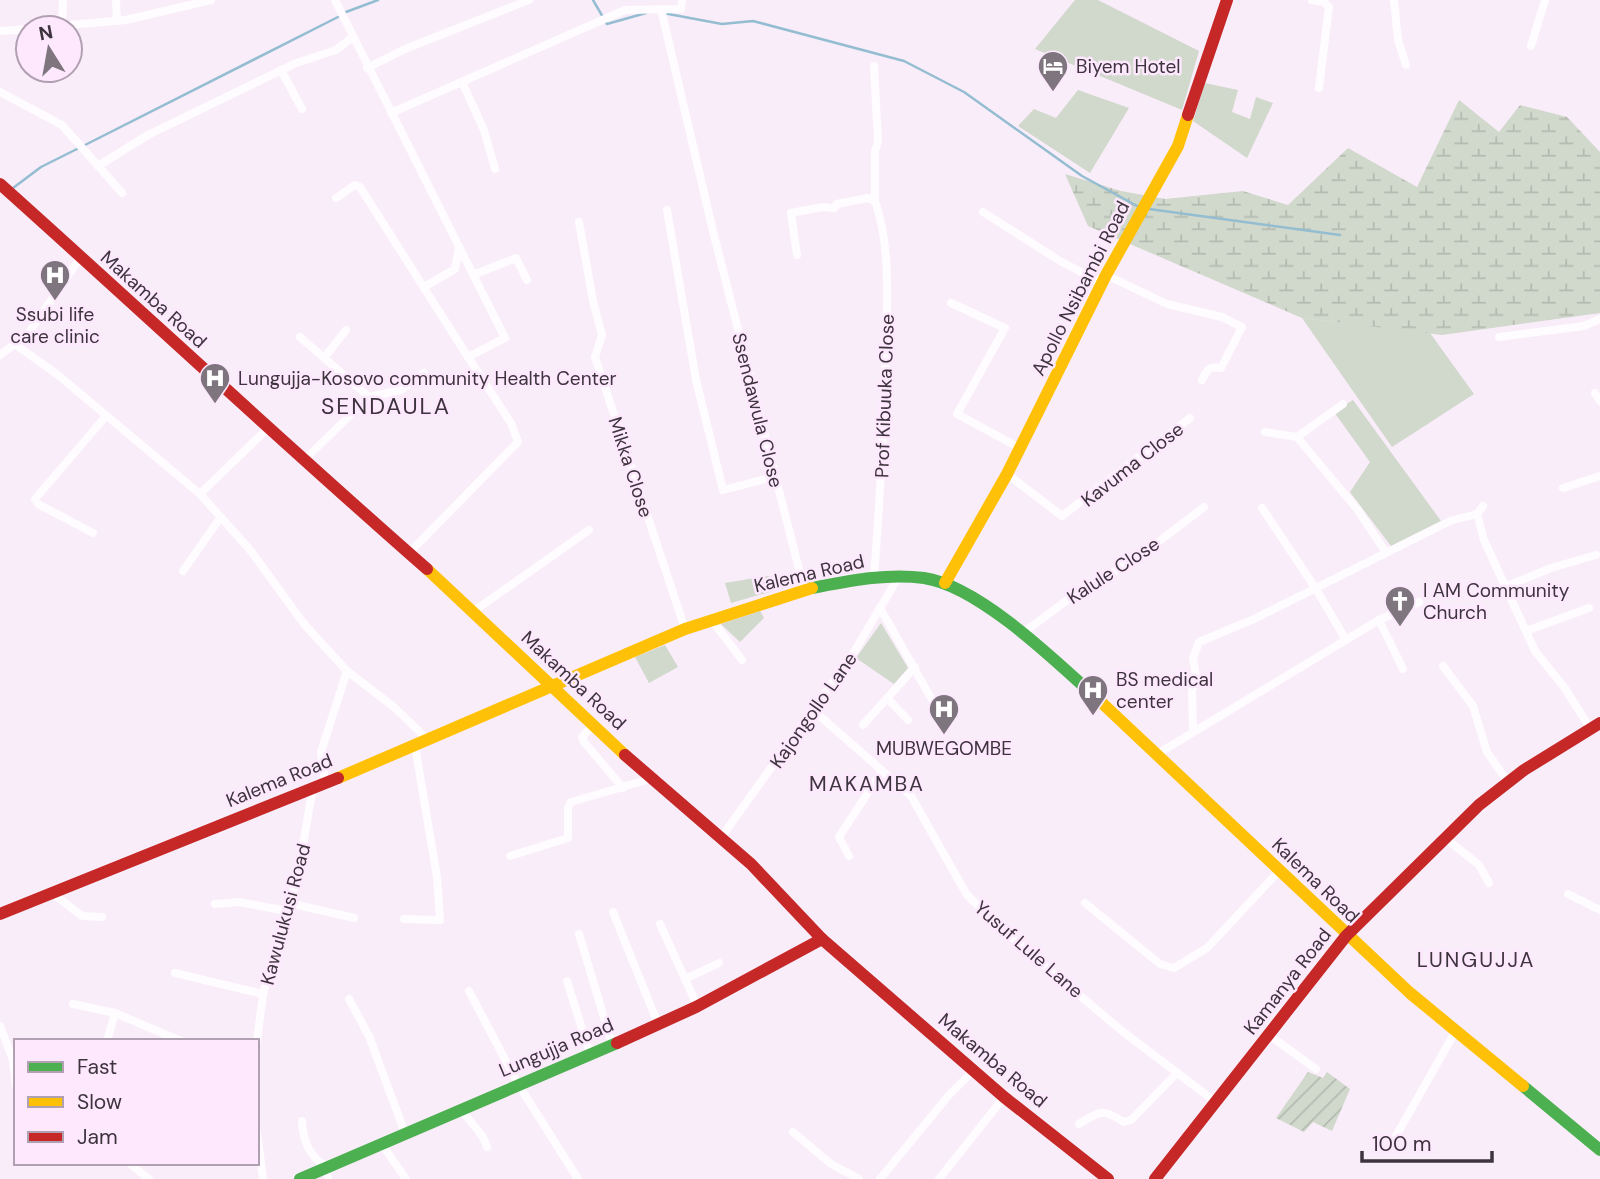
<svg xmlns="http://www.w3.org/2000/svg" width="1600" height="1179" font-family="'DM Sans',sans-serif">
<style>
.grass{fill:#d1d8cc}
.wetland{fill:url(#wetland-marsh)}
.garden{fill:url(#garden-furrows)}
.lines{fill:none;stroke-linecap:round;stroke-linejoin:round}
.stream{stroke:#94bdd2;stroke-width:2.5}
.street{stroke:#fefcfe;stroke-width:8}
.fast{stroke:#4caf50;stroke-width:12}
.slow{stroke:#ffc107;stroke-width:12}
.jam{stroke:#c62828;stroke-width:12}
.labels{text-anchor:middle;stroke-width:5;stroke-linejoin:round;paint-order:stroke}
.poi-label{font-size:19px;fill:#3e343e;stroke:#fde8fe;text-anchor:start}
.street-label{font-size:19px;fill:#3e343e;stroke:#fde8fe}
.neighbourhood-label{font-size:21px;letter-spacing:2px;fill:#3e343e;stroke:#fde8fe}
.quarter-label{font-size:23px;letter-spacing:2px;fill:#3e343e;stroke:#fde8fe}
</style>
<defs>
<pattern id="wetland-marsh" width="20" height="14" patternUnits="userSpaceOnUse" patternTransform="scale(1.75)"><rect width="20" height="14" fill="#d1d8cc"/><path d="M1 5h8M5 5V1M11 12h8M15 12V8" fill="none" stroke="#b4bab0"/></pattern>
<pattern id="garden-furrows" width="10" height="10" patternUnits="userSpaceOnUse" patternTransform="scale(1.75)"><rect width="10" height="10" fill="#d1d8cc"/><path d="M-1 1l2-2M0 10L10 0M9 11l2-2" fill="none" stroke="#b4bab0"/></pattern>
</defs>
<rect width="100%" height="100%" fill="#f9edf9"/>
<g class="grass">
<path d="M 1075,0 L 1098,0 L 1199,51 L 1182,110 L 1035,49 Z"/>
<path d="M 1205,83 L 1238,90 L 1232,112 L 1250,119 L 1256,97 L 1273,103 L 1247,158 L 1193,121 Z"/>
<path d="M 1078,90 L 1129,108 L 1090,173 L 1018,126 L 1034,109 L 1056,118 Z"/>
<path d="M 1302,318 L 1430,333 L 1474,394 L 1392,447 Z"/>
<path d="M 1353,400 L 1441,521 L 1391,546 L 1350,492 L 1370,462 L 1334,412 Z"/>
<path d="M 767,576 L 781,578 L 794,585 L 731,603 L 725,583 Z"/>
<path d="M 760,611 L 764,618 L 740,642 L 721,624 Z"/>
<path d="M 881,623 L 908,668 L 894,684 L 856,658 Z"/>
<path d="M 665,645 L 678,667 L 649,683 L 635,657 Z"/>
</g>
<path class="wetland" d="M 1459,100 L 1499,132 L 1520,105 L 1567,117 L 1600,152 L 1600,313 L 1442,335 L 1302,318 L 1088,226 L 1065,174 L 1121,191 L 1165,199 L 1243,191 L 1288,205 L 1348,148 L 1417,187 Z"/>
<path class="garden" d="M 1308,1072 L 1323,1078 L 1327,1072 L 1350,1089 L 1332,1131 L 1313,1122 L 1304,1132 L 1276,1118 Z"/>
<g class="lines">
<g class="stream">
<path d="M 593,0 L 607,24 L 646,13"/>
<path d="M 346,12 L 378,0"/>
<path d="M 663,13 L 722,24 L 753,21 L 904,61 L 964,92 L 1082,176 L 1139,207"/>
<path d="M 85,145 L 338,17"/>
<path d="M 13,188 L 41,167 L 79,148"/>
<path d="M 1149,209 L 1340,235"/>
</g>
<g class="street">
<path d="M 116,0 L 117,21"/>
<path d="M 335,0 L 505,338 L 468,357 L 511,423 L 518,442 L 409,553"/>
<path d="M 1312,0 L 1324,2 L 1329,7 L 1319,88"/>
<path d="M 1394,0 L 1398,40 L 1406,65"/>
<path d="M 661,9 L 713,231 L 804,589"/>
<path d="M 62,26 L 63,0"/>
<path d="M 33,28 L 126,20 L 211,0"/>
<path d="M 0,31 L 28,29"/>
<path d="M 1531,46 L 1545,0"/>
<path d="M 874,66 L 878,141 L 875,152 L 875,201"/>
<path d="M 367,68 L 405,49 L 529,0"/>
<path d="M 281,70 L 302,109"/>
<path d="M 462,82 L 484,130 L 495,169"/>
<path d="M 0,92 L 62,125 L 122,193"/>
<path d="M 391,113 L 625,10 L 681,9 L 682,0"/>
<path d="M 98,166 L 148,135 L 296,63 L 336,50 L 353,37"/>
<path d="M 336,198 L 355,185 L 360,187 L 468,357"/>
<path d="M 667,210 L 696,380 L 723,490 L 773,477"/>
<path d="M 983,212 L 1060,261 L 1102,283"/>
<path d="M 579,222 L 593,301 L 602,335 L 595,357 L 685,629"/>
<path d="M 797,255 L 791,213 L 823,207 L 834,208 L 837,204 L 868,198 L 875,201 C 891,246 887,303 886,351 C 884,426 880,501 874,577"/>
<path d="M 473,275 L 516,258 L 527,280"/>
<path d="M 1106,275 L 1167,304 L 1222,317 L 1242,327 L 1221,368 C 1209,366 1207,369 1202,380"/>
<path d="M 424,287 L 455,269 L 459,248"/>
<path d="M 951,303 L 1005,328 L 957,414 L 1020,448"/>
<path d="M 300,337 L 369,397"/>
<path d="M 1499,337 L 1584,326 L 1600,319"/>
<path d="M 16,345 L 58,375 L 200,494 L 251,551 L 304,624 L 347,671 L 321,752 L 325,782"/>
<path d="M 0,355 L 28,334 L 80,258"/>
<path d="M 324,358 L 346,330"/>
<path d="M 1595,393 L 1600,401"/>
<path d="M 1343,404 L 1297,437 L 1357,509 L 1385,551"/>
<path d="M 1265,432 L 1297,437"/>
<path d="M 303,461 L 369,397 L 401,390 L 424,373"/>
<path d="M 1007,474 L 1062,516 L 1190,418"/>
<path d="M 1563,488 L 1600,476"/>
<path d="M 200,494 L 267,429"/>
<path d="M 1483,506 L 1477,514 L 1484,540 L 1535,651 L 1564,687 L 1590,728"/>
<path d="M 1262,508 L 1316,589 L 1346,640"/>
<path d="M 93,533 L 38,504 L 35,499 L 106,416"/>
<path d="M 183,571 L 220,518"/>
<path d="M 1507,586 L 1551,568 L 1596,555"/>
<path d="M 880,608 L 931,698"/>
<path d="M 474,611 L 589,530"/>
<path d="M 711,619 L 742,660"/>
<path d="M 1379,620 L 1403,669"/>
<path d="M 1526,631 L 1589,608"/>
<path d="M 1023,633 L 1082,589 L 1136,559 L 1204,507"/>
<path d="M 1443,666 L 1473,706 L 1487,752 L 1508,782"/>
<path d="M 347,671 L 394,707 L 429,741"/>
<path d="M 887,698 L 908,720"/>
<path d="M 813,710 L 911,796 L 967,895 L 1022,947 L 1122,1031 L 1217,1103"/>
<path d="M 593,725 L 582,737 L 584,742 L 623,788"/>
<path d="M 863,725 L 915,667"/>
<path d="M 1193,730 L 1192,691 L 1196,677 L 1193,658 L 1199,642 L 1254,619 L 1450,521 L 1477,514"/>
<path d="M 1159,753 L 1379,620 L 1419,602"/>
<path d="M 1445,838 L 1479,865 L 1489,883"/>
<path d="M 720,839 L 854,652 L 899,576"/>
<path d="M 510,856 L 568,838 L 568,808 L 571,802 L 650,779"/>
<path d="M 849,856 L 839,837 L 882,771"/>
<path d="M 51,892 L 82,916 L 102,917"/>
<path d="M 1568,894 L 1600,910"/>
<path d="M 289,903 L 354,918"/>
<path d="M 1085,903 L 1160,964 L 1174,968 L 1207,948 L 1279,871"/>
<path d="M 215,904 L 239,902 L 287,911"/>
<path d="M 613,912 L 658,1024"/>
<path d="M 404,919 L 440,920 L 437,877 L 415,746"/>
<path d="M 660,924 L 697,1005"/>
<path d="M 579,934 L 612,1044"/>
<path d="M 175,973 L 263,994"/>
<path d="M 685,979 L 719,963"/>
<path d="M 567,981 L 590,1054"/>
<path d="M 469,991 L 518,1084 L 578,1179"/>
<path d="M 349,999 L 369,1036 L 405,1133"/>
<path d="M 73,1004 L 115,1013 L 181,1041"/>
<path d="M 0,1026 L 13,1060 L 16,1086"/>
<path d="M 1269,1035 L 1316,1069"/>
<path d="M 107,1041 L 115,1013"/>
<path d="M 257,1041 L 263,994 L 297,879 L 313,787"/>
<path d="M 461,1108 C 469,1123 484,1133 487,1147"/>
<path d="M 302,1121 C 303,1140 309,1157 326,1166 L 328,1179"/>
<path d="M 1079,1124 C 1101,1111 1101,1108 1124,1122 L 1131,1120 L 1177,1073"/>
<path d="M 257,1132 L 263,1179"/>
<path d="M 793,1132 L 831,1164 L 859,1179"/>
<path d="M 1396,1136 L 1455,1032"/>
<path d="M 381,1143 L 406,1179"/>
<path d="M 129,1163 L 149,1179"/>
<path d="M 880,1179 L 949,1095 L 974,1070"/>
<path d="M 939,1179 L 1004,1097"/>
</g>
<g class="fast">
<path d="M 812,588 C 849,581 886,573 924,578 C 980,586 1060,665 1102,703"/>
<path d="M 1523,1086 L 1600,1150"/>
<path d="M 300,1179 L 617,1043"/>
</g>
<g class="slow">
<path d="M 427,569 L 625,755"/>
<path d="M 945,583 L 1007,474 L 1106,275 L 1178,146 L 1188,115"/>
<path d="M 1102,703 L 1410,993 L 1523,1086"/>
<path d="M 338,778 L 685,629 L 812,588"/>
</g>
<g class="jam">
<path d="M 1188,115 L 1227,0"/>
<path d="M 0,184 C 143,312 283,443 427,569"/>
<path d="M 625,755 L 751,864 L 822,939 L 1004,1097 L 1108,1179"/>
<path d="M 0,914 L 338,778"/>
<path d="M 617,1043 L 696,1007 L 822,939"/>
<path d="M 1155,1179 L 1346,936 L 1479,805 L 1524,770 L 1600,723"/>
</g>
</g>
<defs>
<g id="hotel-pin" transform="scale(1.575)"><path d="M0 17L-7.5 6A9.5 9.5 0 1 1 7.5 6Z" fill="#7f757f" stroke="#fde8fe"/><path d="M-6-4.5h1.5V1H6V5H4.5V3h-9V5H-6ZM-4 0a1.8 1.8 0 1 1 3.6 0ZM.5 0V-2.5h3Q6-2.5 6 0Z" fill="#fff"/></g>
<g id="hospital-pin" transform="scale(1.575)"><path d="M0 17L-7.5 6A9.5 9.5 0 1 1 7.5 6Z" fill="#7f757f" stroke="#fde8fe"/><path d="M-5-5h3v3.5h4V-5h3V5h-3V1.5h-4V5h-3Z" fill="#fff"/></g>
<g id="church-pin" transform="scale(1.575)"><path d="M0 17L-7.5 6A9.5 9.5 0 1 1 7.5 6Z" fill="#7f757f" stroke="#fde8fe"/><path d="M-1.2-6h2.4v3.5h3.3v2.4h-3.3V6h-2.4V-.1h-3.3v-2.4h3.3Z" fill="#fff"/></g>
</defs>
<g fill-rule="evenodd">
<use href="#hotel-pin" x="1053" y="66"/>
<use href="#hospital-pin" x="55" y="275"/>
<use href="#hospital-pin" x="215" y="378"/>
<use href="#church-pin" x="1400" y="601"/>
<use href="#hospital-pin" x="1093" y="690"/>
<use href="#hospital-pin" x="944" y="709"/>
</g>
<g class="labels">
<g class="poi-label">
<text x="1076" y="73">Biyem Hotel</text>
<text x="55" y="321" text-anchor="middle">Ssubi life<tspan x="55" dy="22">care clinic</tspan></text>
<text x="238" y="385">Lungujja-Kosovo community Health Center</text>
<text x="1423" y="597">I AM Community<tspan x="1423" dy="22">Church</tspan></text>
<text x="1116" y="686">BS medical<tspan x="1116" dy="22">center</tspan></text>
<text x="944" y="755" text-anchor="middle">MUBWEGOMBE</text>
</g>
<g class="street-label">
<text transform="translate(1080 288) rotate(-63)" y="7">Apollo Nsibambi Road</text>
<text transform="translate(154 299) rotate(42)" y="7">Makamba Road</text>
<text transform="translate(884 396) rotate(-88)" y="7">Prof Kibuuka Close</text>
<text transform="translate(758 410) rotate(76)" y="7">Ssendawula Close</text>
<text transform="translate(1132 464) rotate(-38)" y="7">Kavuma Close</text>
<text transform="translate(631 467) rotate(72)" y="7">Mikka Close</text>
<text transform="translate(1113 570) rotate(-33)" y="7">Kalule Close</text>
<text transform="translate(809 573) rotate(-13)" y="7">Kalema Road</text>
<text transform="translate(574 680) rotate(43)" y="7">Makamba Road</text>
<text transform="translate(813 710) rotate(-55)" y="7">Kajongollo Lane</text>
<text transform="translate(279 780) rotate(-22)" y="7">Kalema Road</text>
<text transform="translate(1316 880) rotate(44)" y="7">Kalema Road</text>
<text transform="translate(285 914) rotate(-75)" y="7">Kawulukusi Road</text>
<text transform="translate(1029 949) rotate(41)" y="7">Yusuf Lule Lane</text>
<text transform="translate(1287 981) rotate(-52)" y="7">Kamanya Road</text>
<text transform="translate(556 1047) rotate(-23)" y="7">Lungujja Road</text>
<text transform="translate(993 1060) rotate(40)" y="7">Makamba Road</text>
</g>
<g class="neighbourhood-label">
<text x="867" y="791">MAKAMBA</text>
<text x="1476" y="967">LUNGUJJA</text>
</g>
<g class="quarter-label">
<text x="386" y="414">SENDAULA</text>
</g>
</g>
<rect x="14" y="1039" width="245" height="126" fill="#fde8fe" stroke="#b1a0b1" stroke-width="2"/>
<rect x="28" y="1062" width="35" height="10" fill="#4caf50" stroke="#b1a0b1" stroke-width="2"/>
<text x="77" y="1074" font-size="21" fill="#3e343e">Fast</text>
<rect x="28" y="1097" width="35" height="10" fill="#ffc107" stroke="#b1a0b1" stroke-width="2"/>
<text x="77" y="1109" font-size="21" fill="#3e343e">Slow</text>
<rect x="28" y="1132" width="35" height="10" fill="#c62828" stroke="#b1a0b1" stroke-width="2"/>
<text x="77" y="1144" font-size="21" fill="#3e343e">Jam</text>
<g transform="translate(49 49) rotate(349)"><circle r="33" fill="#fde8fe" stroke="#b1a0b1" stroke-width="2"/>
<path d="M0-5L12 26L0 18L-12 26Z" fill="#7f757f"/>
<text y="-10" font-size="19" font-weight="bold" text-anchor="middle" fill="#3e343e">N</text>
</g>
<path d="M1362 1151v10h130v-10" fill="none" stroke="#3e343e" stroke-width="3.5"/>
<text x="1372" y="1151" font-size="21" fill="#3e343e" stroke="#fde8fe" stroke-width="5" paint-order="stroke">100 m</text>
</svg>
